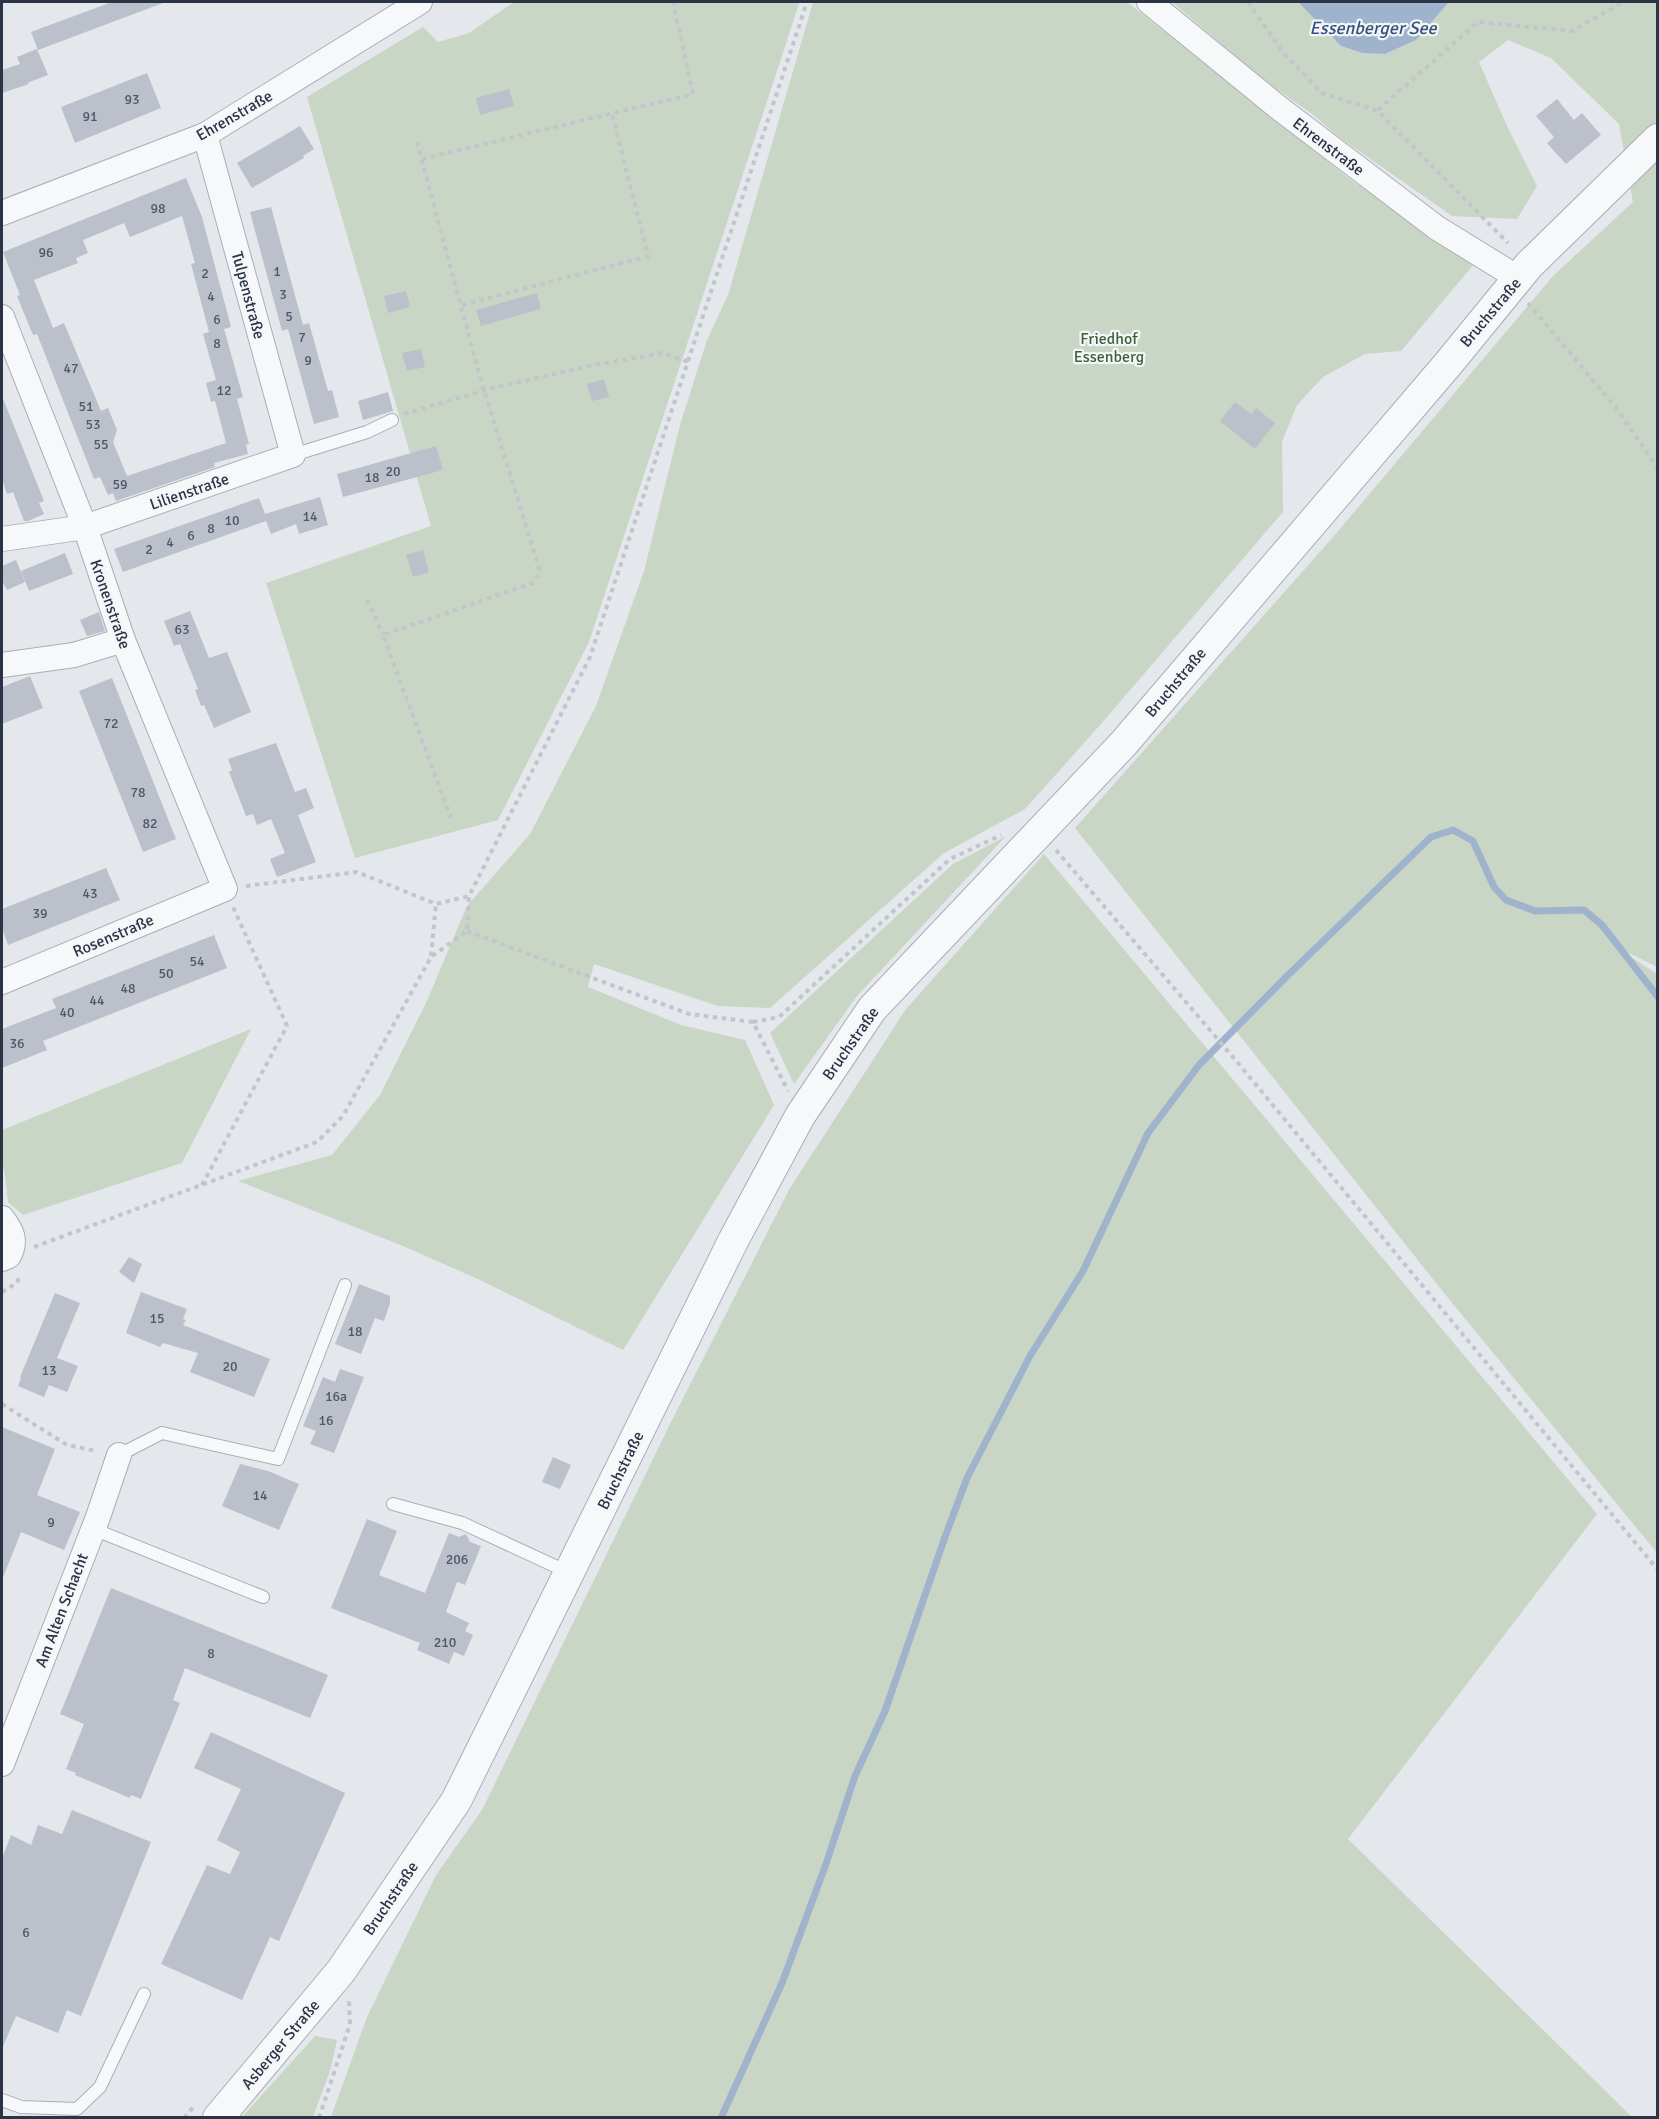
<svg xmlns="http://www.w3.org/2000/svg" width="1659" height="2119" font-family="Signika,sans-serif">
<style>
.green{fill:#c9d6c5}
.water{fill:#9fb4cc}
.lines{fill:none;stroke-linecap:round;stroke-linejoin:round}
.stream{stroke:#9fb4cc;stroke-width:7}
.building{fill:#bbc0ca;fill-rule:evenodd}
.service-casing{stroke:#a9aeb7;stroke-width:14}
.minor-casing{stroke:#a9aeb7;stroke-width:26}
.tertiary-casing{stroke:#a9aeb7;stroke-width:32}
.path{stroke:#c2c5cb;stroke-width:4;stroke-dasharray:4.5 4.5;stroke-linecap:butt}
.service{stroke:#f7f8fa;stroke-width:12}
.minor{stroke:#f7f8fa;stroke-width:24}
.tertiary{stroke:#f7f8fa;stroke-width:30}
.labels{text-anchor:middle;stroke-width:4.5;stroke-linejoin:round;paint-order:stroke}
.number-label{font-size:14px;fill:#4f5766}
.street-label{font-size:16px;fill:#2b3445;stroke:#f4f6f9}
.park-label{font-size:16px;fill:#3f6138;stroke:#f4f6f9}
.water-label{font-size:18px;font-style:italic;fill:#34527a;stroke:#f4f6f9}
</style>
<rect width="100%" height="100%" fill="#e4e7ec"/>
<g class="green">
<path d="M 514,2 L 799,2 L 799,4 L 589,642 L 498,820 L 355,858 L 266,583 L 431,526 L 307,97 L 423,27 L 438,42 L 469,33 Z"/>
<path d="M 813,2 L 1127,2 L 1351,180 L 1474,264 L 1401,351 L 1365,354 L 1323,377 L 1297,405 L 1282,442 L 1283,512 L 1101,724 L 1025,809 L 944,853 L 770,1008 L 718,1006 L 594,964 L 588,987 L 681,1025 L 745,1040 L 774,1105 L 623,1350 L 480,1280 L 403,1246 L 238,1181 L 332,1155 L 380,1095 L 426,1003 L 467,906 L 530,834 L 596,706 L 644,571 L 680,425 L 707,340 L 728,295 Z"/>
<path d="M 1172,2 L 1298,2 L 1341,46 L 1362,53 L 1385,54 L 1416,40 L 1449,2 L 1657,2 L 1657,967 L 1613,945 L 1657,974 L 1657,1553 L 1440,1288 L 1075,828 L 1334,536 L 1553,276 L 1633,202 L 1619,124 L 1551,58 L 1508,40 L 1479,62 L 1507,126 L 1537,186 L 1517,219 L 1452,216 L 1339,137 L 1311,113 L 1266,82 Z"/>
<path d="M 1006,836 L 857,996 L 794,1084 L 770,1033 L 953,864 Z"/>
<path d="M 1044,854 L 1597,1514 L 1348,1839 L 1632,2117 L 331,2117 L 367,2017 L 436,1875 L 482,1810 L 671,1422 L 790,1188 L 906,1009 Z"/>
<path d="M 251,1029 L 182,1163 L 23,1215 L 8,1202 L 5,1174 L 2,1163 L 2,1130 Z"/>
<path d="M 315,2036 L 337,2040 L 331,2068 L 313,2117 L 242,2117 Z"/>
</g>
<path class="water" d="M 1298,2 L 1449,2 L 1416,40 L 1385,54 L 1362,53 L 1341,46 Z"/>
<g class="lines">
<path class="stream" d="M 721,2118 L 782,1983 L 826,1864 L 855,1776 L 885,1711 L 945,1537 L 967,1478 L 1030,1356 L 1083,1271 L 1148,1133 L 1199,1065 L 1287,976 L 1431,837 L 1453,830 L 1473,841 L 1494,887 L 1506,900 L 1535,911 L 1584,910 L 1602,925 L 1658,997"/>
</g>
<g class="building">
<path d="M 112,2 L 162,2 L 163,3 L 38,50 L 31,32 Z"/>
<path d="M 37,49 L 48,75 L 27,83 L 29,84 L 2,93 L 2,70 L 20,64 L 17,57 Z"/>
<path d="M 147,73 L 161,108 L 75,143 L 61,107 Z"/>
<path d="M 509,89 L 514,106 L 480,115 L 476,98 Z"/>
<path d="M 1557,99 L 1574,120 L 1582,113 L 1601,135 L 1566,164 L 1547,143 L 1554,137 L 1536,116 Z"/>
<path d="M 300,126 L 314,149 L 303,156 L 304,158 L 252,188 L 237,163 Z"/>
<path d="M 186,178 L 202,217 L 231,327 L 224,329 L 243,397 L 237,399 L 249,444 L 246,445 L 248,454 L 214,463 L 215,467 L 116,501 L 113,493 L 108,495 L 100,477 L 94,479 L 37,334 L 33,335 L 17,296 L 20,295 L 3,252 ZM 182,216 L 195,263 L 191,264 L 209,332 L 203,334 L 216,380 L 206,383 L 211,402 L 215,401 L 226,443 L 127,476 L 113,442 L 117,430 L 108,408 L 101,411 L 64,323 L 53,328 L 34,280 L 78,263 L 76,258 L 88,253 L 83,240 L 124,223 L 130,237 Z"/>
<path d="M 271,207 L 303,325 L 309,323 L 328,391 L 332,390 L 339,417 L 314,424 L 288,329 L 282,331 L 250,212 Z"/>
<path d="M 406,291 L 410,307 L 388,313 L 384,296 Z"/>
<path d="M 537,293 L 541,309 L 481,326 L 476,310 Z"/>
<path d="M 421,349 L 425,367 L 407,371 L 402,353 Z"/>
<path d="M 604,379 L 609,397 L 592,401 L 587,384 Z"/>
<path d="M 388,392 L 393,411 L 363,420 L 358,401 Z"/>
<path d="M 2,396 L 44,501 L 39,503 L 44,514 L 28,521 L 24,521 L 13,492 L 7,494 L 2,479 Z"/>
<path d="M 1235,402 L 1251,414 L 1256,408 L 1275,423 L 1255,449 L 1220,421 Z"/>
<path d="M 436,446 L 443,470 L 343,497 L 337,474 Z"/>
<path d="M 320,497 L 328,525 L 299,534 L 296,524 L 271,534 L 266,521 L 123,572 L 114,549 L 259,498 L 265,514 Z"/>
<path d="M 423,550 L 429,572 L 413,577 L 406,555 Z"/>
<path d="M 65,553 L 73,574 L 29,591 L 21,571 Z"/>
<path d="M 16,560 L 25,582 L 7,590 L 2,581 L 2,566 Z"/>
<path d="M 190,611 L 209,658 L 227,652 L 251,712 L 214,728 L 204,705 L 201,706 L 195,690 L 198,689 L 180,644 L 174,646 L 164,621 Z"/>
<path d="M 99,612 L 105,631 L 87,636 L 80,620 Z"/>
<path d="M 30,676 L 43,708 L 2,724 L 2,687 Z"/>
<path d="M 112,678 L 176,839 L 143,852 L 79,691 Z"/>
<path d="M 276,743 L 295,792 L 306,788 L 314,808 L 298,815 L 316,862 L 277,877 L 270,859 L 285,853 L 271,819 L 257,825 L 253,814 L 246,816 L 229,772 L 232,770 L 228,759 Z"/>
<path d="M 106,868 L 120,900 L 8,945 L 2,928 L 2,909 Z"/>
<path d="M 214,935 L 227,968 L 43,1041 L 47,1050 L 2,1068 L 2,1029 L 56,1008 L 52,999 Z"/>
<path d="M 129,1257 L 142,1264 L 134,1283 L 119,1272 Z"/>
<path d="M 359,1284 L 390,1296 L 390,1303 L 384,1321 L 375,1318 L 361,1354 L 335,1344 Z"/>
<path d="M 141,1292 L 187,1309 L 183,1319 L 186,1320 L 183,1325 L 270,1359 L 254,1397 L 190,1372 L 198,1353 L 163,1343 L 160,1347 L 126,1333 Z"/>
<path d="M 55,1293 L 80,1303 L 57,1358 L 78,1366 L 67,1392 L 49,1385 L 44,1397 L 18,1386 L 21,1378 L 20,1377 Z"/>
<path d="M 340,1369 L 364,1377 L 334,1453 L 310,1444 L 316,1431 L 303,1426 L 323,1377 L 335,1382 Z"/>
<path d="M 2,1427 L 55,1449 L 37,1495 L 80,1512 L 64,1550 L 21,1532 L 2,1580 Z"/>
<path d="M 553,1457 L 571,1465 L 560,1489 L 542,1482 Z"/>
<path d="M 240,1464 L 268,1471 L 299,1484 L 279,1530 L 222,1506 Z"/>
<path d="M 367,1519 L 397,1531 L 379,1575 L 425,1593 L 449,1533 L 459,1537 L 466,1534 L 470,1542 L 481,1546 L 465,1585 L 457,1582 L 446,1612 L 469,1623 L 465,1631 L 473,1635 L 464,1656 L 454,1652 L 449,1664 L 417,1650 L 420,1643 L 331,1608 Z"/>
<path d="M 111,1588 L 328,1675 L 310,1718 L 185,1668 L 173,1700 L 180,1703 L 141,1799 L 131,1795 L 130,1798 L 75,1775 L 76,1773 L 66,1769 L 84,1724 L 60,1714 Z"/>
<path d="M 211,1732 L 345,1793 L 279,1941 L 270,1937 L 242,2000 L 161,1964 L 207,1865 L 230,1874 L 240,1852 L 217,1840 L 241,1789 L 194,1768 Z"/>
<path d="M 72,1810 L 151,1842 L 81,2016 L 67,2010 L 58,2033 L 16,2016 L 2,2049 L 2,1858 L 11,1835 L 31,1845 L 38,1825 L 62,1834 Z"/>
</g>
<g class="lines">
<g class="service-casing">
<g id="service">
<path d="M 293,455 L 367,432 L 392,420"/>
<path d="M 119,1455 L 162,1433 L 278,1459 L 345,1285"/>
<path d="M 393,1504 L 462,1523 L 570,1573"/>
<path d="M 93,1529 L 263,1597"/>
<path d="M 2,2100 L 21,2107 L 77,2109 L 100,2087 L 144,1994"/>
</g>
</g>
<g class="minor-casing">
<g id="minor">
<path d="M 1149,2 L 1279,108 L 1437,228 L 1518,278"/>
<path d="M 2,213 L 205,135 L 420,2"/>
<path d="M 2,317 L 85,527 L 123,640 L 225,889 L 2,982"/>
<path d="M 2,539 L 85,527 L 293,455 L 205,135"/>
<path d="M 2,665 L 74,655 L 123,640"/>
<path d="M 2,1218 C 12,1231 17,1240 9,1256 L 2,1259"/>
<path d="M 2,1764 L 98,1517 L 119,1455"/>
</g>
</g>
<g class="tertiary-casing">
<path id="tertiary" d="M 218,2118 L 341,1971 L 456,1801 L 733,1241 L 800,1116 L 872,1009 L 1124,743 L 1448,364 L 1529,265 L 1658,139"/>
</g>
<g class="path">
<path d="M 1248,2 L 1284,54 L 1322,93 L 1378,111 L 1508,243"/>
<path d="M 1378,110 L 1478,22 L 1572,31 L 1623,2"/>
<path d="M 417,142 L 480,377 L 539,568 L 538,576 L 533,583 L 383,635 L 451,818"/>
<path d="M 422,159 L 693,94 L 673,2"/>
<path d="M 1528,303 L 1617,409 L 1658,469"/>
<path d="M 462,305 L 648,256 L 612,114"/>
<path d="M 404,414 L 493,388 L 595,365 L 662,353 L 689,362"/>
<path d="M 367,600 L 383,635"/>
<path d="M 1056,850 L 1238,1063 L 1658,1570"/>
<path d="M 246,886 L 357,872 L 436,904 L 469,896"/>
<path d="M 467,931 L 689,1014 L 753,1022 L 788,1091"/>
<path d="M 431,956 L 436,904"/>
<path d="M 753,1022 L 779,1017 L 950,859 L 1001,835"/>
<path d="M 202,1185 L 287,1026 L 233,907"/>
<path d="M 34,1247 L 317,1142 L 343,1116 L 431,957 L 467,931 L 469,896 L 590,657 L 807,2"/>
<path d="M 2,1292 L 17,1283 L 20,1275"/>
<path d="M 2,1404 L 67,1445 L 97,1451"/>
<path d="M 184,2118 L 195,2105"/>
<path d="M 319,2118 L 350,2024 L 349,2000"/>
</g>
<use href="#service" class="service"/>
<use href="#minor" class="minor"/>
<use href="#tertiary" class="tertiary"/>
</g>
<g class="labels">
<g class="number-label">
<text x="132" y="104">93</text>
<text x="90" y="121">91</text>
<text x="158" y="213">98</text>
<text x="46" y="257">96</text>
<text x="277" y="276">1</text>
<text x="205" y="278">2</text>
<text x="283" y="299">3</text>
<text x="211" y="301">4</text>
<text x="289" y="321">5</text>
<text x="217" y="324">6</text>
<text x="302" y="342">7</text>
<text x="217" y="348">8</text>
<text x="308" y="365">9</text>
<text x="71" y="373">47</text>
<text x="224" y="395">12</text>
<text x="86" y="411">51</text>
<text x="93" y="429">53</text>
<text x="101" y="449">55</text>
<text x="393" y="476">20</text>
<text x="372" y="482">18</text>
<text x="120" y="489">59</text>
<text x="310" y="521">14</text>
<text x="232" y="525">10</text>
<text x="211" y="533">8</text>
<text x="191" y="540">6</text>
<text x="170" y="547">4</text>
<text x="149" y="554">2</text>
<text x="182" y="634">63</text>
<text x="111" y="728">72</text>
<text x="138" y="797">78</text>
<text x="150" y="828">82</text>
<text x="90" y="898">43</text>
<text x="40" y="918">39</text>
<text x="197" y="966">54</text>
<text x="166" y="978">50</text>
<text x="128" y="993">48</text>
<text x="97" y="1005">44</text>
<text x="67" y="1017">40</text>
<text x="17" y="1048">36</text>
<text x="157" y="1323">15</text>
<text x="355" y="1336">18</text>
<text x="230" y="1371">20</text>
<text x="49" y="1375">13</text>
<text x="336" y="1401">16a</text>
<text x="326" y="1425">16</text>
<text x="260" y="1500">14</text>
<text x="51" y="1527">9</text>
<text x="457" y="1564">206</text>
<text x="445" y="1647">210</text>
<text x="211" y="1658">8</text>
<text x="26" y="1937">6</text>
</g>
<g class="street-label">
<text transform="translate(234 115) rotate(-30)" y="6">Ehrenstraße</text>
<text transform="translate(1329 146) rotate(37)" y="6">Ehrenstraße</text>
<text transform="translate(249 295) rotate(75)" y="6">Tulpenstraße</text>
<text transform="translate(1490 312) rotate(-50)" y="6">Bruchstraße</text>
<text transform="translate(189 491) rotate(-19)" y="6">Lilienstraße</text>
<text transform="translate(111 604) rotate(71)" y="6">Kronenstraße</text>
<text transform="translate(1175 682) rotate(-50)" y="6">Bruchstraße</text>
<text transform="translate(113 935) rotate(-23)" y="6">Rosenstraße</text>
<text transform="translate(850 1043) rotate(-55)" y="6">Bruchstraße</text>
<text transform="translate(620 1470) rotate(-64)" y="6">Bruchstraße</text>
<text transform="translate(61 1610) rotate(-69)" y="6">Am Alten Schacht</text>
<text transform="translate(390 1898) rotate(-56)" y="6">Bruchstraße</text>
<text transform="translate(280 2044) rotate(-50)" y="6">Asberger Straße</text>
</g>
<g class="park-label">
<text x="1109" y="344">Friedhof<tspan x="1109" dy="18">Essenberg</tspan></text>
</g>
<g class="water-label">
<text x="1373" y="34">Essenberger See</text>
</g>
</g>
<rect width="1659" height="2119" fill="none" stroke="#2b3445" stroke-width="6"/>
</svg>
